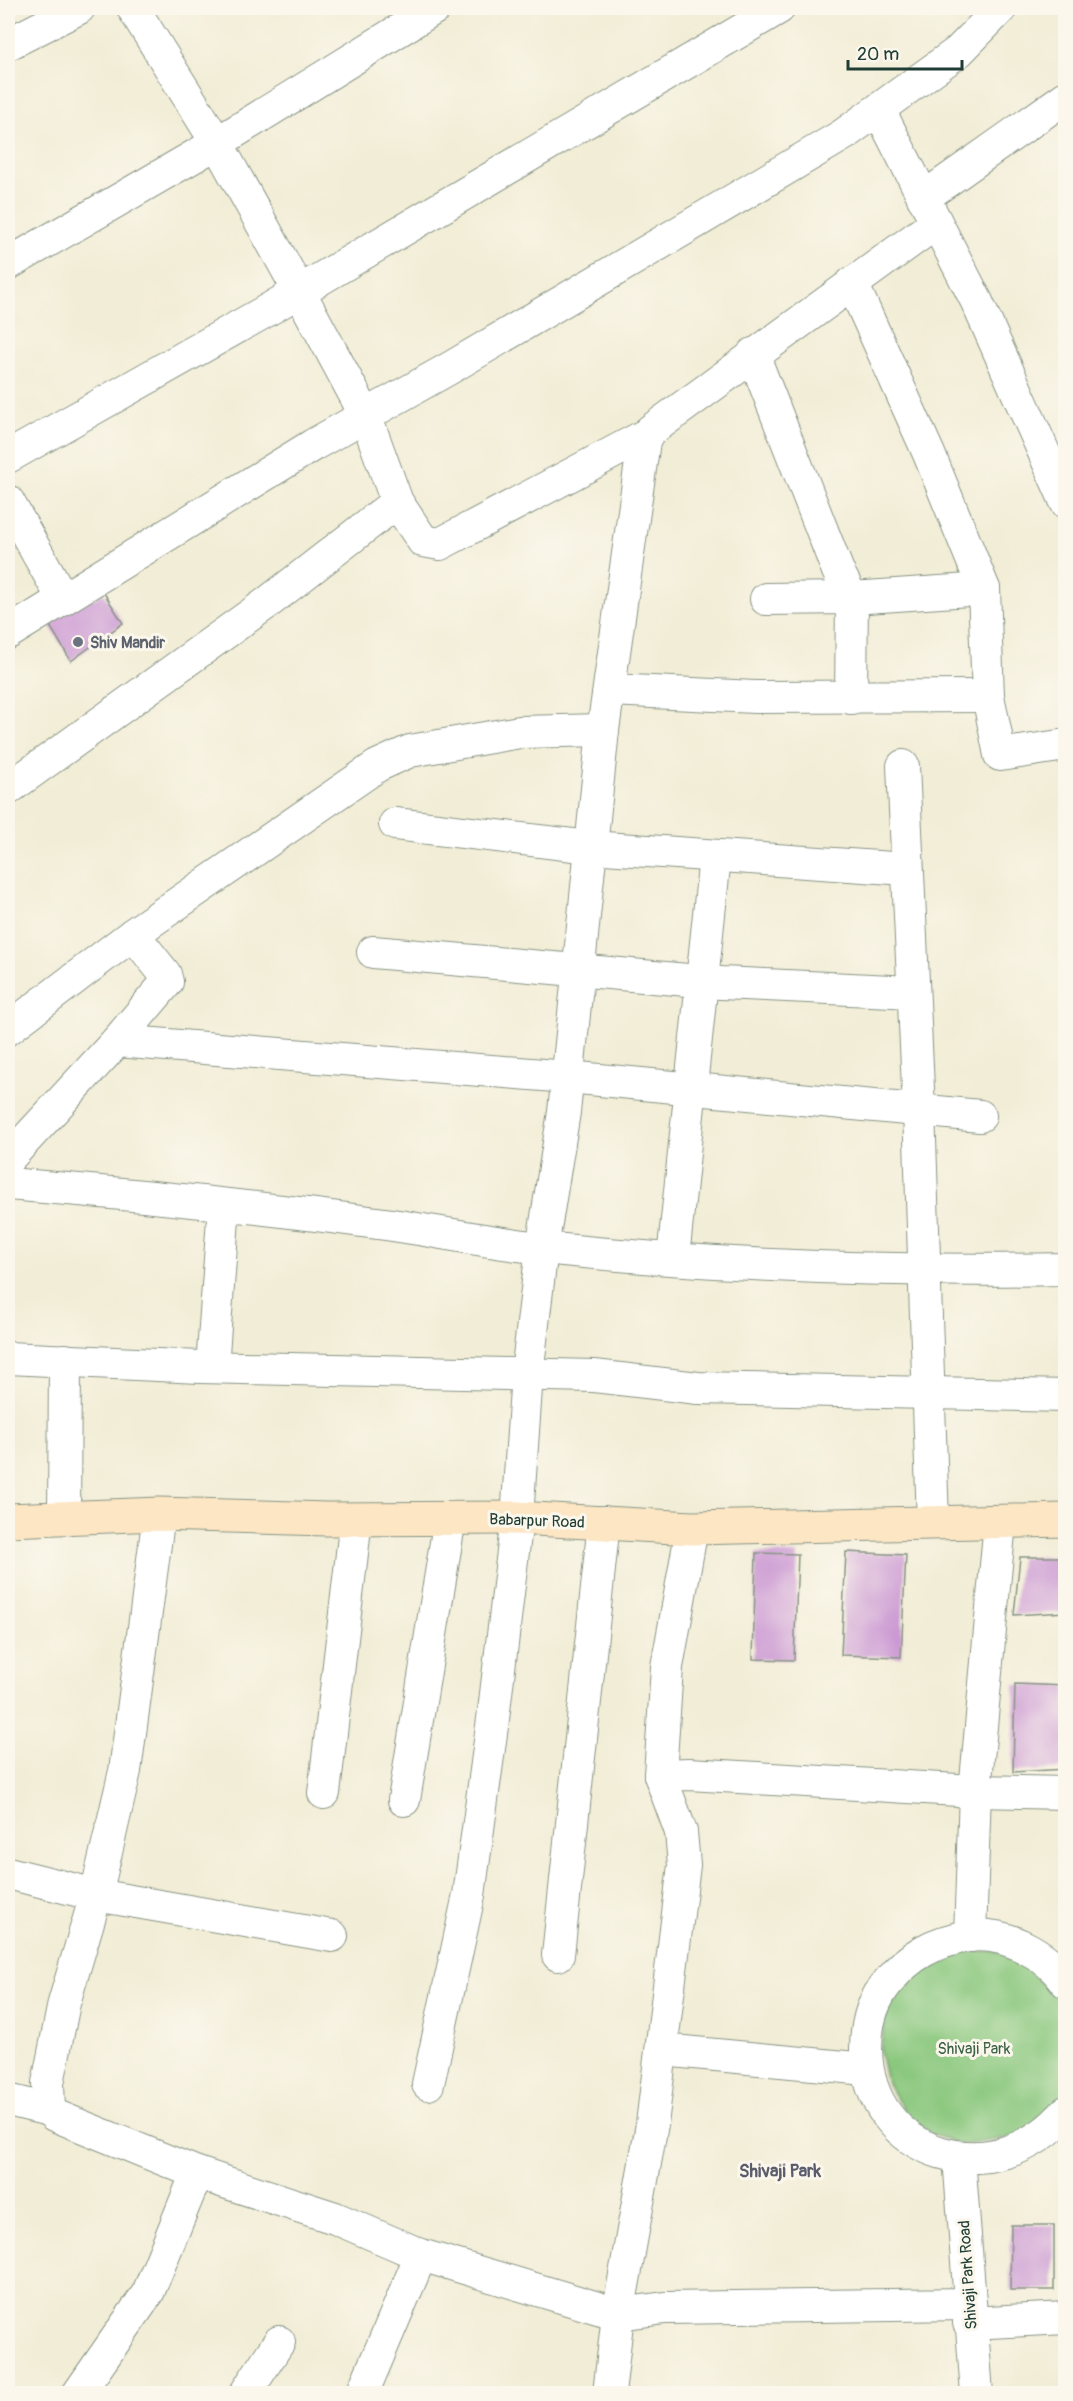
<svg xmlns="http://www.w3.org/2000/svg" width="1073" height="2401" font-family="Pangolin,sans-serif">
<style>
.green{fill:#89c77d;stroke:#548258;stroke-width:1.5}
.building{fill:#cb98d3}
.lines{fill:none;stroke-linecap:round;stroke-linejoin:round}
.street-casing{stroke:#889585;stroke-width:34}
.secondary-casing{stroke:#889585;stroke-width:35}
.street{stroke:#fff;stroke-width:32}
.secondary{stroke:#fce6c4;stroke-width:33}
.worship-dot{fill:#6b7280;stroke:#fbf7ec;stroke-width:2}
.labels{text-anchor:middle;stroke-width:6;stroke-linejoin:round;paint-order:stroke}
.worship-label{font-size:16px;font-weight:bold;fill:#5b616d;stroke:#fbf7ec;text-anchor:start}
.street-label{font-size:16px;fill:#1f3d34;stroke:#fbf7ec}
.park-label{font-size:16px;fill:#3a6046;stroke:#fbf7ec}
.neighbourhood-label{font-size:18px;font-weight:bold;fill:#5b5d6c;stroke:#fbf7ec}
</style>
<rect width="100%" height="100%" fill="#fbf7ec"/>
<filter id="ink" filterUnits="userSpaceOnUse"><feTurbulence type="fractalNoise" baseFrequency=".0167" numOctaves="2"/><feDisplacementMap in="SourceGraphic" scale="12" xChannelSelector="R" yChannelSelector="G"/><feConvolveMatrix kernelMatrix="1 2 1 2 8 2 1 2 1" color-interpolation-filters="sRGB"/></filter>
<filter id="wash" filterUnits="userSpaceOnUse"><feTurbulence type="fractalNoise" baseFrequency=".008" numOctaves="4" result="noise"/><feDisplacementMap in="SourceGraphic" scale="24" xChannelSelector="R" yChannelSelector="G"/><feGaussianBlur stdDeviation="1.35" result="paint"/><feColorMatrix in="noise" values="0 0 0 0 0 0 0 0 0 0 0 0 0 0 0 0 0 1.4 0 .05"/><feComposite in="paint" operator="in"/></filter>
<g filter="url(#wash)">
<rect width="100%" height="100%" fill="#f2edd6"/>
<path class="green" d="M 954,1950 L 1017,1952 L 1065,1992 L 1065,2097 L 1027,2135 L 962,2145 L 931,2134 L 905,2112 L 887,2084 L 880,2051 L 885,2018 L 900,1987 L 924,1964 Z"/>
<g id="blocks">
<g class="building">
<path d="M 104,593 L 123,623 L 71,661 L 47,621 Z"/>
<path d="M 846,1552 L 906,1555 L 901,1657 L 841,1655 Z"/>
<path d="M 756,1553 L 798,1554 L 794,1660 L 753,1659 Z"/>
<path d="M 1020,1557 L 1066,1557 L 1066,1612 L 1014,1615 Z"/>
<path d="M 1015,1684 L 1066,1686 L 1066,1769 L 1013,1772 Z"/>
<path d="M 1011,2225 L 1054,2225 L 1054,2290 L 1010,2290 Z"/>
</g>
</g>
</g>
<g filter="url(#ink)">
<use href="#blocks" fill-opacity="0" stroke="#889585" stroke-width="1.5"/>
<g class="lines">
<g class="street-casing">
<g id="street">
<path d="M 133,8 L 217,143 L 299,291 L 365,414 L 397,502 L 423,541 L 440,544 L 646,435"/>
<path d="M 8,44 L 79,8"/>
<path d="M 879,110 L 977,302 L 1066,502"/>
<path d="M 923,198 L 1066,97"/>
<path d="M 8,264 L 217,143 L 435,8"/>
<path d="M 852,283 L 929,454 L 984,589 L 988,696 L 1000,755 L 1066,745"/>
<path d="M 753,354 L 838,571 L 852,598 L 984,589"/>
<path d="M 8,457 L 266,311 L 779,8"/>
<path d="M 8,501 L 63,599"/>
<path d="M 766,599 L 852,598 L 851,698"/>
<path d="M 8,633 L 313,445 L 450,368 L 843,135 L 959,51 L 1001,8"/>
<path d="M 610,690 L 755,697 L 988,696"/>
<path d="M 903,766 L 919,1110 L 933,1523"/>
<path d="M 8,789 L 267,603 L 397,502"/>
<path d="M 395,824 L 590,847 L 907,869"/>
<path d="M 373,952 L 721,983 L 913,992"/>
<path d="M 8,1029 L 133,934 L 377,766 L 410,751 L 520,732 L 603,730"/>
<path d="M 117,1041 L 568,1077 L 980,1116"/>
<path d="M 8,1159 L 117,1041 L 167,982 L 165,974 L 133,934"/>
<path d="M 8,1184 C 133,1194 259,1207 385,1224 C 437,1231 490,1243 543,1248 C 717,1266 891,1272 1066,1269"/>
<path d="M 673,1258 L 715,857"/>
<path d="M 8,1358 L 200,1367 L 594,1376 L 698,1388 L 1066,1396"/>
<path d="M 212,1367 L 224,1205"/>
<path d="M 159,1514 L 125,1771 L 96,1895 L 64,2003 L 48,2083 L 49,2110 L 54,2115 L 197,2173 L 335,2218 L 421,2255 L 618,2314 L 652,2124 L 684,1865 L 681,1832 L 660,1775 L 667,1667 L 692,1528"/>
<path d="M 64,1518 L 65,1360"/>
<path d="M 660,1775 L 689,1774 L 975,1791 L 1066,1793"/>
<path d="M 324,1793 L 356,1519"/>
<path d="M 404,1800 L 450,1518"/>
<path d="M 8,1873 L 96,1895 L 332,1936"/>
<path d="M 970,1936 L 975,1791 L 1000,1522"/>
<path d="M 558,1955 L 604,1522"/>
<path d="M 1066,1982 C 1046,1953 1004,1931 968,1936 C 934,1942 909,1955 888,1982 C 872,2001 866,2025 866,2049 C 868,2159 996,2194 1066,2112"/>
<path d="M 662,2050 L 867,2069"/>
<path d="M 428,2084 L 469,1895 L 493,1719 L 517,1518 L 527,1374 L 542,1248 L 564,1112 L 603,730 L 644,441 L 650,431 L 936,223"/>
<path d="M 8,2100 L 49,2110"/>
<path d="M 959,2157 L 977,2394"/>
<path d="M 969,2323 L 1066,2318"/>
<path d="M 78,2394 L 148,2293 L 197,2173"/>
<path d="M 245,2394 L 279,2342"/>
<path d="M 362,2394 L 421,2255"/>
<path d="M 609,2394 L 618,2314 L 665,2308 L 969,2304"/>
</g>
</g>
<g class="secondary-casing">
<path id="secondary" d="M 8,1520 L 159,1514 L 327,1519 L 517,1518 L 692,1528 L 1066,1520"/>
</g>
<use href="#street" class="street"/>
<use href="#secondary" class="secondary"/>
</g>
</g>
<circle class="worship-dot" cx="78" cy="642" r="6"/>
<g class="labels">
<g class="worship-label">
<text x="90" y="648">Shiv Mandir</text>
</g>
<g class="street-label">
<text transform="translate(537 1520) rotate(2)" y="6">Babarpur Road</text>
<text transform="translate(967 2275) rotate(-94)" y="6">Shivaji Park Road</text>
</g>
<g class="park-label">
<text x="974" y="2054">Shivaji Park</text>
</g>
<g class="neighbourhood-label">
<text x="780" y="2177">Shivaji Park</text>
</g>
</g>
<rect width="1073" height="2401" fill="none" stroke="#fbf7ec" stroke-width="30"/>
<path d="M848 60v9h114v-9" fill="none" stroke="#1f3d34" stroke-width="3"/>
<text x="857" y="60" font-size="18" fill="#1f3d34" stroke="#fbf7ec" stroke-width="4.5" paint-order="stroke">20 m</text>
</svg>
